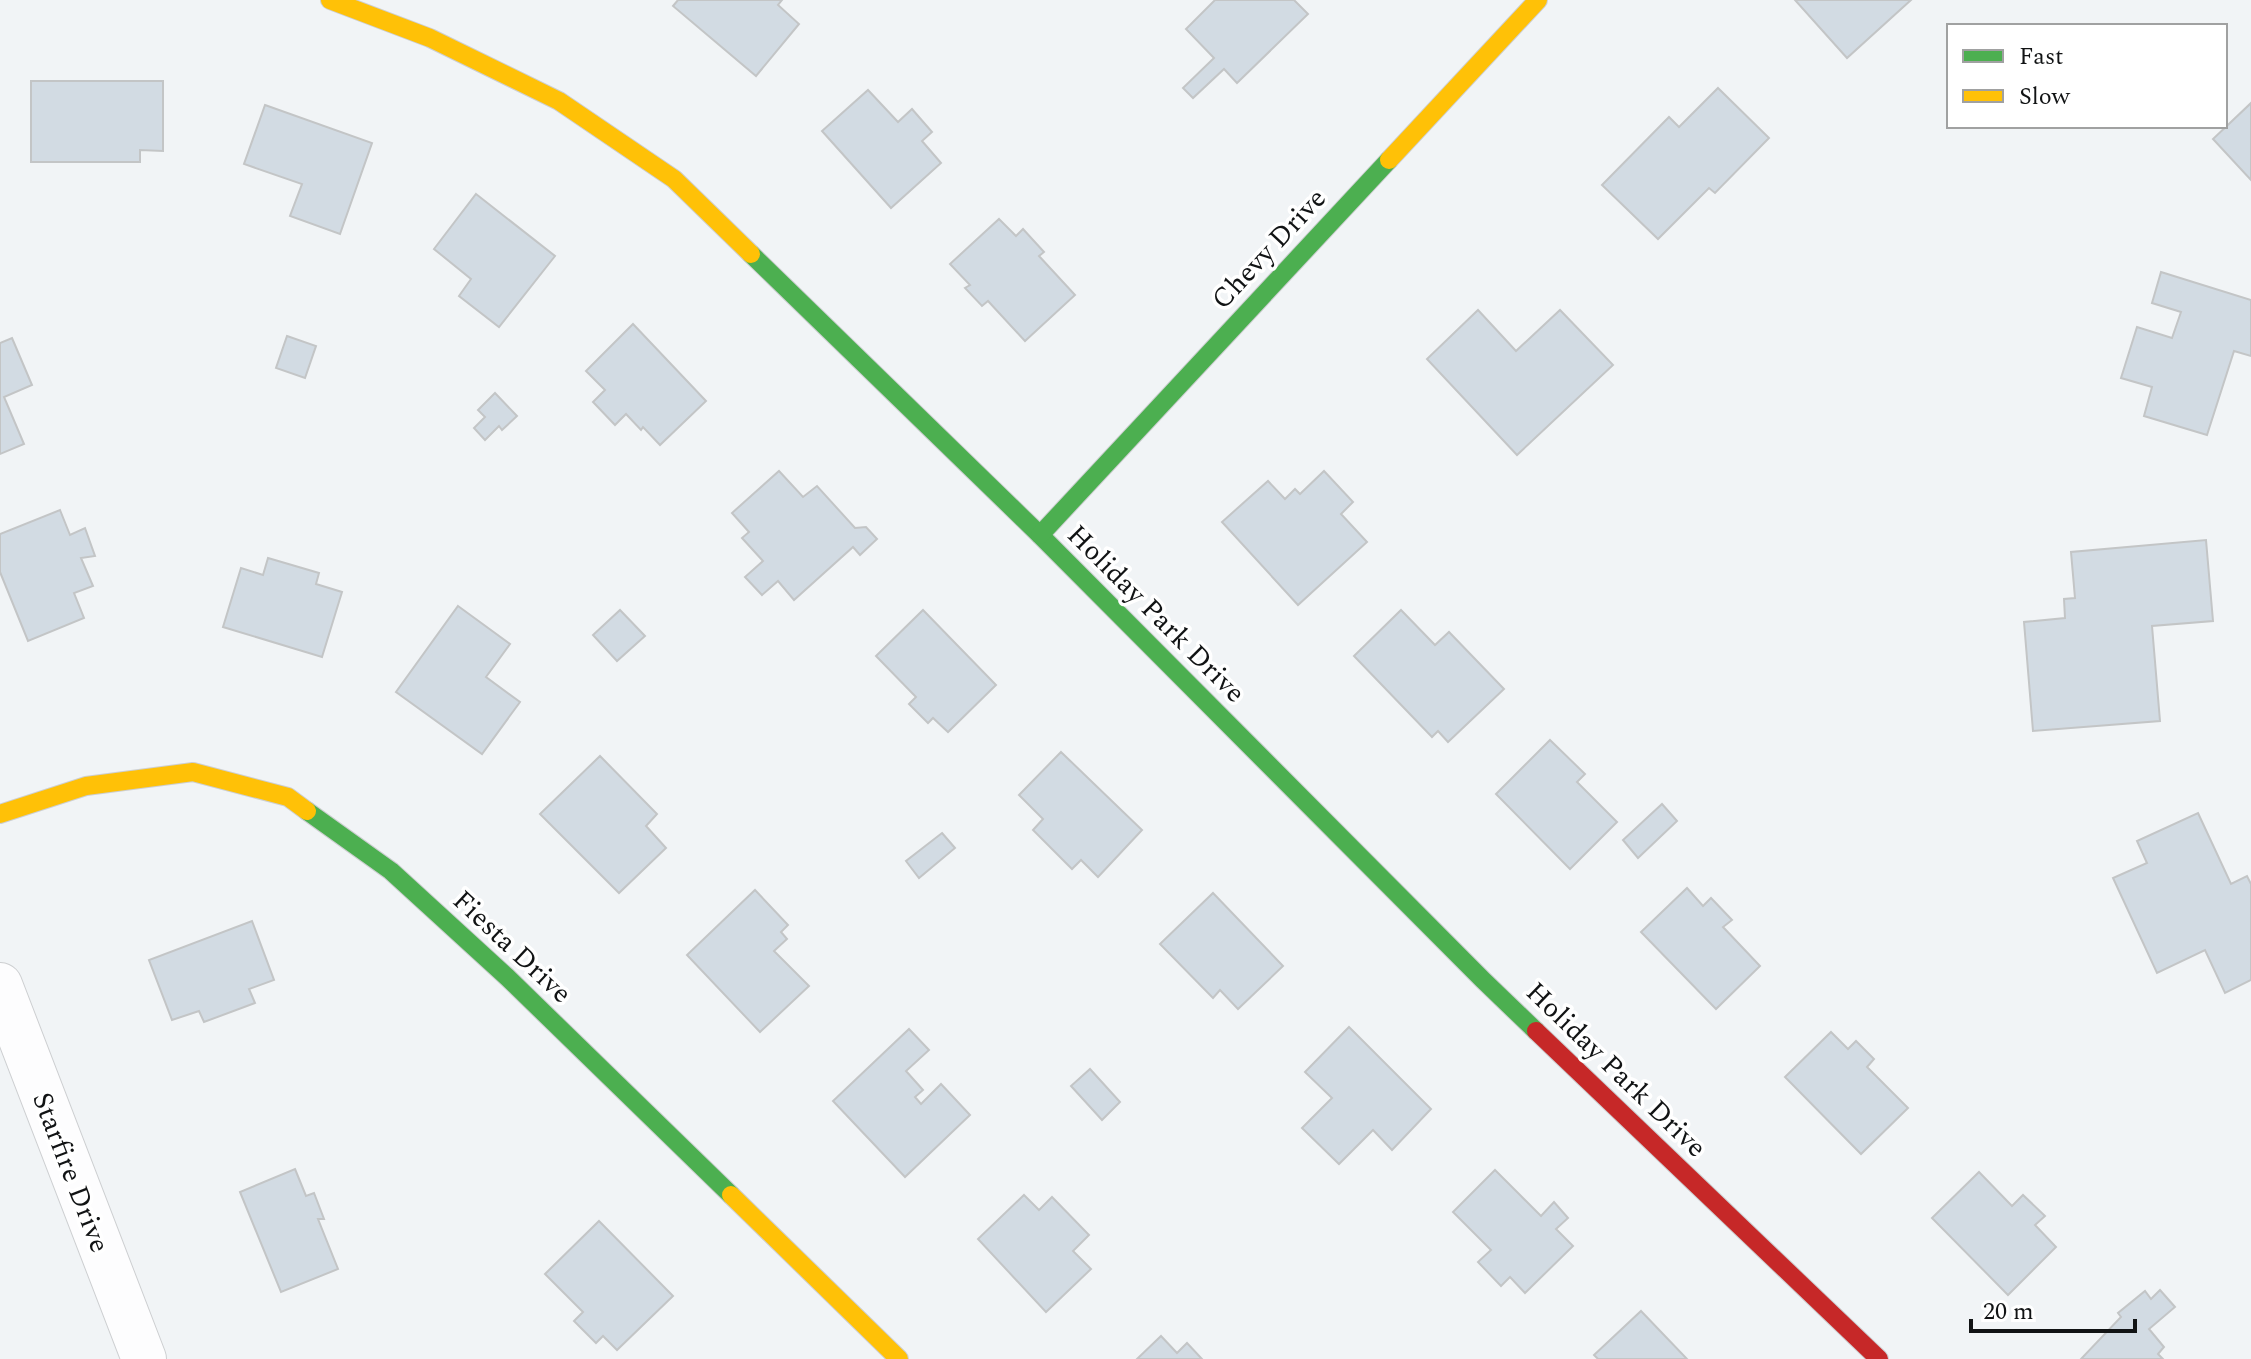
<svg xmlns="http://www.w3.org/2000/svg" width="2251" height="1359" font-family="Spectral,serif">
<style>
.building{fill:#d2dbe3;stroke:#c3c5c6;stroke-width:2}
.lines{fill:none;stroke-linecap:round;stroke-linejoin:round}
.street-casing{stroke:#cdcfd1;stroke-width:46}
.fast-casing{stroke:#cdcfd1;stroke-width:20}
.slow-casing{stroke:#cdcfd1;stroke-width:20}
.jam-casing{stroke:#cdcfd1;stroke-width:20}
.street{stroke:#fdfdfe;stroke-width:44}
.fast{stroke:#4caf50;stroke-width:18}
.slow{stroke:#ffc107;stroke-width:18}
.jam{stroke:#c62828;stroke-width:18}
.labels{text-anchor:middle;stroke-width:7;stroke-linejoin:round;paint-order:stroke}
.street-label{font-size:28px;fill:#111314;stroke:#fff}
</style>
<rect width="100%" height="100%" fill="#f1f4f6"/>
<g class="building">
<path d="M 678,0 L 782,0 L 778,5 L 799,24 L 756,76 L 673,6 Z"/>
<path d="M 1215,0 L 1294,0 L 1308,14 L 1237,83 L 1224,69 L 1193,98 L 1183,88 L 1214,58 L 1186,29 Z"/>
<path d="M 1795,0 L 1911,0 L 1847,58 Z"/>
<path d="M 31,81 L 163,81 L 163,151 L 140,150 L 140,162 L 31,162 Z"/>
<path d="M 1718,88 L 1769,138 L 1715,193 L 1709,188 L 1658,239 L 1602,185 L 1669,117 L 1679,127 Z"/>
<path d="M 868,90 L 898,122 L 912,109 L 932,132 L 922,141 L 941,163 L 891,208 L 822,131 Z"/>
<path d="M 2251,103 L 2251,180 L 2213,139 Z"/>
<path d="M 265,105 L 372,143 L 340,234 L 290,216 L 302,184 L 244,164 Z"/>
<path d="M 476,194 L 555,256 L 499,327 L 459,296 L 471,279 L 434,249 Z"/>
<path d="M 999,219 L 1016,236 L 1023,229 L 1044,252 L 1039,256 L 1075,295 L 1025,341 L 988,301 L 982,306 L 965,288 L 970,285 L 950,264 Z"/>
<path d="M 2161,272 L 2251,300 L 2251,356 L 2234,351 L 2207,435 L 2144,416 L 2152,387 L 2121,378 L 2137,327 L 2172,338 L 2181,312 L 2152,303 Z"/>
<path d="M 1478,310 L 1516,351 L 1560,310 L 1613,365 L 1517,455 L 1427,359 Z"/>
<path d="M 633,324 L 706,401 L 660,445 L 643,427 L 641,430 L 626,414 L 615,425 L 593,402 L 605,390 L 586,371 Z"/>
<path d="M 287,336 L 316,346 L 305,378 L 276,368 Z"/>
<path d="M 12,338 L 32,385 L 4,397 L 24,444 L 0,454 L 0,343 Z"/>
<path d="M 495,393 L 517,416 L 502,430 L 499,426 L 485,440 L 474,428 L 485,417 L 478,410 Z"/>
<path d="M 779,471 L 803,497 L 817,486 L 855,528 L 866,527 L 877,539 L 860,555 L 853,547 L 794,600 L 778,581 L 762,595 L 745,577 L 763,561 L 742,538 L 749,532 L 732,513 Z"/>
<path d="M 1324,471 L 1353,502 L 1341,514 L 1367,542 L 1298,605 L 1222,522 L 1268,481 L 1285,499 L 1295,489 L 1300,494 Z"/>
<path d="M 60,510 L 70,535 L 85,528 L 95,556 L 81,558 L 93,586 L 74,593 L 84,618 L 28,641 L 0,572 L 0,534 Z"/>
<path d="M 2206,540 L 2213,621 L 2152,626 L 2160,721 L 2033,731 L 2024,622 L 2065,618 L 2064,599 L 2075,598 L 2071,552 Z"/>
<path d="M 268,558 L 319,573 L 316,584 L 342,592 L 322,657 L 223,627 L 241,568 L 263,575 Z"/>
<path d="M 458,606 L 510,644 L 486,677 L 520,702 L 482,754 L 396,692 Z"/>
<path d="M 620,610 L 645,636 L 617,661 L 593,635 Z"/>
<path d="M 923,610 L 996,685 L 948,732 L 933,718 L 928,723 L 909,704 L 916,697 L 876,656 Z"/>
<path d="M 1401,610 L 1435,645 L 1449,632 L 1504,689 L 1448,742 L 1438,731 L 1432,737 L 1354,656 Z"/>
<path d="M 1550,740 L 1585,774 L 1577,782 L 1617,822 L 1570,869 L 1496,794 Z"/>
<path d="M 1061,752 L 1142,830 L 1098,877 L 1081,860 L 1072,869 L 1033,830 L 1043,819 L 1019,795 Z"/>
<path d="M 600,756 L 657,814 L 646,826 L 666,848 L 619,893 L 540,814 Z"/>
<path d="M 1662,804 L 1677,821 L 1638,858 L 1623,840 Z"/>
<path d="M 2198,813 L 2231,884 L 2247,876 L 2251,884 L 2251,980 L 2225,993 L 2205,950 L 2157,973 L 2113,878 L 2147,863 L 2137,841 Z"/>
<path d="M 942,833 L 955,848 L 919,878 L 906,861 Z"/>
<path d="M 1687,888 L 1703,906 L 1711,898 L 1732,920 L 1723,927 L 1760,966 L 1716,1009 L 1641,932 Z"/>
<path d="M 755,890 L 788,925 L 781,932 L 787,939 L 774,951 L 809,986 L 760,1032 L 687,955 Z"/>
<path d="M 1213,893 L 1283,966 L 1238,1009 L 1220,990 L 1213,998 L 1160,944 Z"/>
<path d="M 252,921 L 274,980 L 249,989 L 255,1003 L 204,1022 L 199,1011 L 172,1020 L 149,960 Z"/>
<path d="M 1349,1027 L 1431,1109 L 1392,1150 L 1373,1130 L 1339,1164 L 1302,1128 L 1332,1098 L 1305,1072 Z"/>
<path d="M 909,1029 L 929,1050 L 906,1071 L 923,1090 L 915,1097 L 921,1104 L 941,1084 L 970,1115 L 905,1177 L 833,1101 Z"/>
<path d="M 1831,1032 L 1848,1049 L 1856,1041 L 1874,1059 L 1867,1067 L 1908,1108 L 1861,1154 L 1785,1077 Z"/>
<path d="M 1090,1069 L 1120,1102 L 1102,1120 L 1071,1086 Z"/>
<path d="M 295,1169 L 306,1196 L 314,1193 L 324,1219 L 318,1219 L 338,1269 L 281,1292 L 240,1192 Z"/>
<path d="M 1495,1170 L 1541,1216 L 1554,1202 L 1568,1218 L 1556,1229 L 1573,1246 L 1525,1293 L 1510,1277 L 1501,1286 L 1478,1262 L 1491,1250 L 1453,1212 Z"/>
<path d="M 1979,1172 L 2012,1206 L 2023,1195 L 2045,1216 L 2035,1225 L 2056,1247 L 2008,1295 L 1932,1218 Z"/>
<path d="M 1024,1195 L 1039,1210 L 1052,1197 L 1089,1235 L 1073,1251 L 1091,1269 L 1046,1312 L 978,1239 Z"/>
<path d="M 599,1221 L 673,1296 L 617,1350 L 603,1336 L 596,1343 L 574,1321 L 583,1312 L 545,1274 Z"/>
<path d="M 2160,1290 L 2175,1307 L 2149,1329 L 2164,1347 L 2158,1354 L 2163,1359 L 2081,1359 L 2121,1317 L 2118,1313 L 2145,1291 L 2151,1299 Z"/>
<path d="M 1641,1311 L 1687,1359 L 1598,1359 L 1594,1355 Z"/>
<path d="M 1161,1336 L 1177,1353 L 1187,1343 L 1202,1359 L 1137,1359 Z"/>
</g>
<g class="lines">
<g class="street-casing">
<path id="street" d="M 0,985 L 144,1359"/>
</g>
<g class="fast-casing">
<g id="fast">
<path d="M 751,254 L 1040,535 L 1483,980 L 1536,1031"/>
<path d="M 1040,535 L 1389,160"/>
<path d="M 307,811 L 391,871 L 507,977 L 731,1195"/>
</g>
</g>
<g class="slow-casing">
<g id="slow">
<path d="M 330,0 L 430,38 L 559,101 L 674,179 L 751,254"/>
<path d="M 1389,160 L 1538,0"/>
<path d="M 0,814 L 86,786 L 193,772 L 288,797 L 307,811"/>
<path d="M 731,1195 L 899,1359"/>
</g>
</g>
<g class="jam-casing">
<path id="jam" d="M 1536,1031 L 1879,1359"/>
</g>
<use href="#street" class="street"/>
<use href="#fast" class="fast"/>
<use href="#slow" class="slow"/>
<use href="#jam" class="jam"/>
</g>
<g class="labels">
<g class="street-label">
<text transform="translate(1268 248) rotate(-47)" y="10">Chevy Drive</text>
<text transform="translate(1157 613) rotate(45)" y="10">Holiday Park Drive</text>
<text transform="translate(513 946) rotate(43)" y="10">Fiesta Drive</text>
<text transform="translate(1617 1069) rotate(44)" y="10">Holiday Park Drive</text>
<text transform="translate(72 1172) rotate(69)" y="10">Starfire Drive</text>
</g>
</g>
<rect x="1947" y="24" width="280" height="104" fill="#ffffff" stroke="#a0a1a1" stroke-width="2"/>
<rect x="1963" y="50" width="40" height="12" fill="#4caf50" stroke="#a0a1a1" stroke-width="2"/>
<text x="2019" y="64" font-size="24" fill="#111314">Fast</text>
<rect x="1963" y="90" width="40" height="12" fill="#ffc107" stroke="#a0a1a1" stroke-width="2"/>
<text x="2019" y="104" font-size="24" fill="#111314">Slow</text>
<path d="M1971 1319v12h164v-12" fill="none" stroke="#111314" stroke-width="4"/>
<text x="1983" y="1319" font-size="24" fill="#111314" stroke="#ffffff" stroke-width="6" paint-order="stroke">20 m</text>
</svg>
